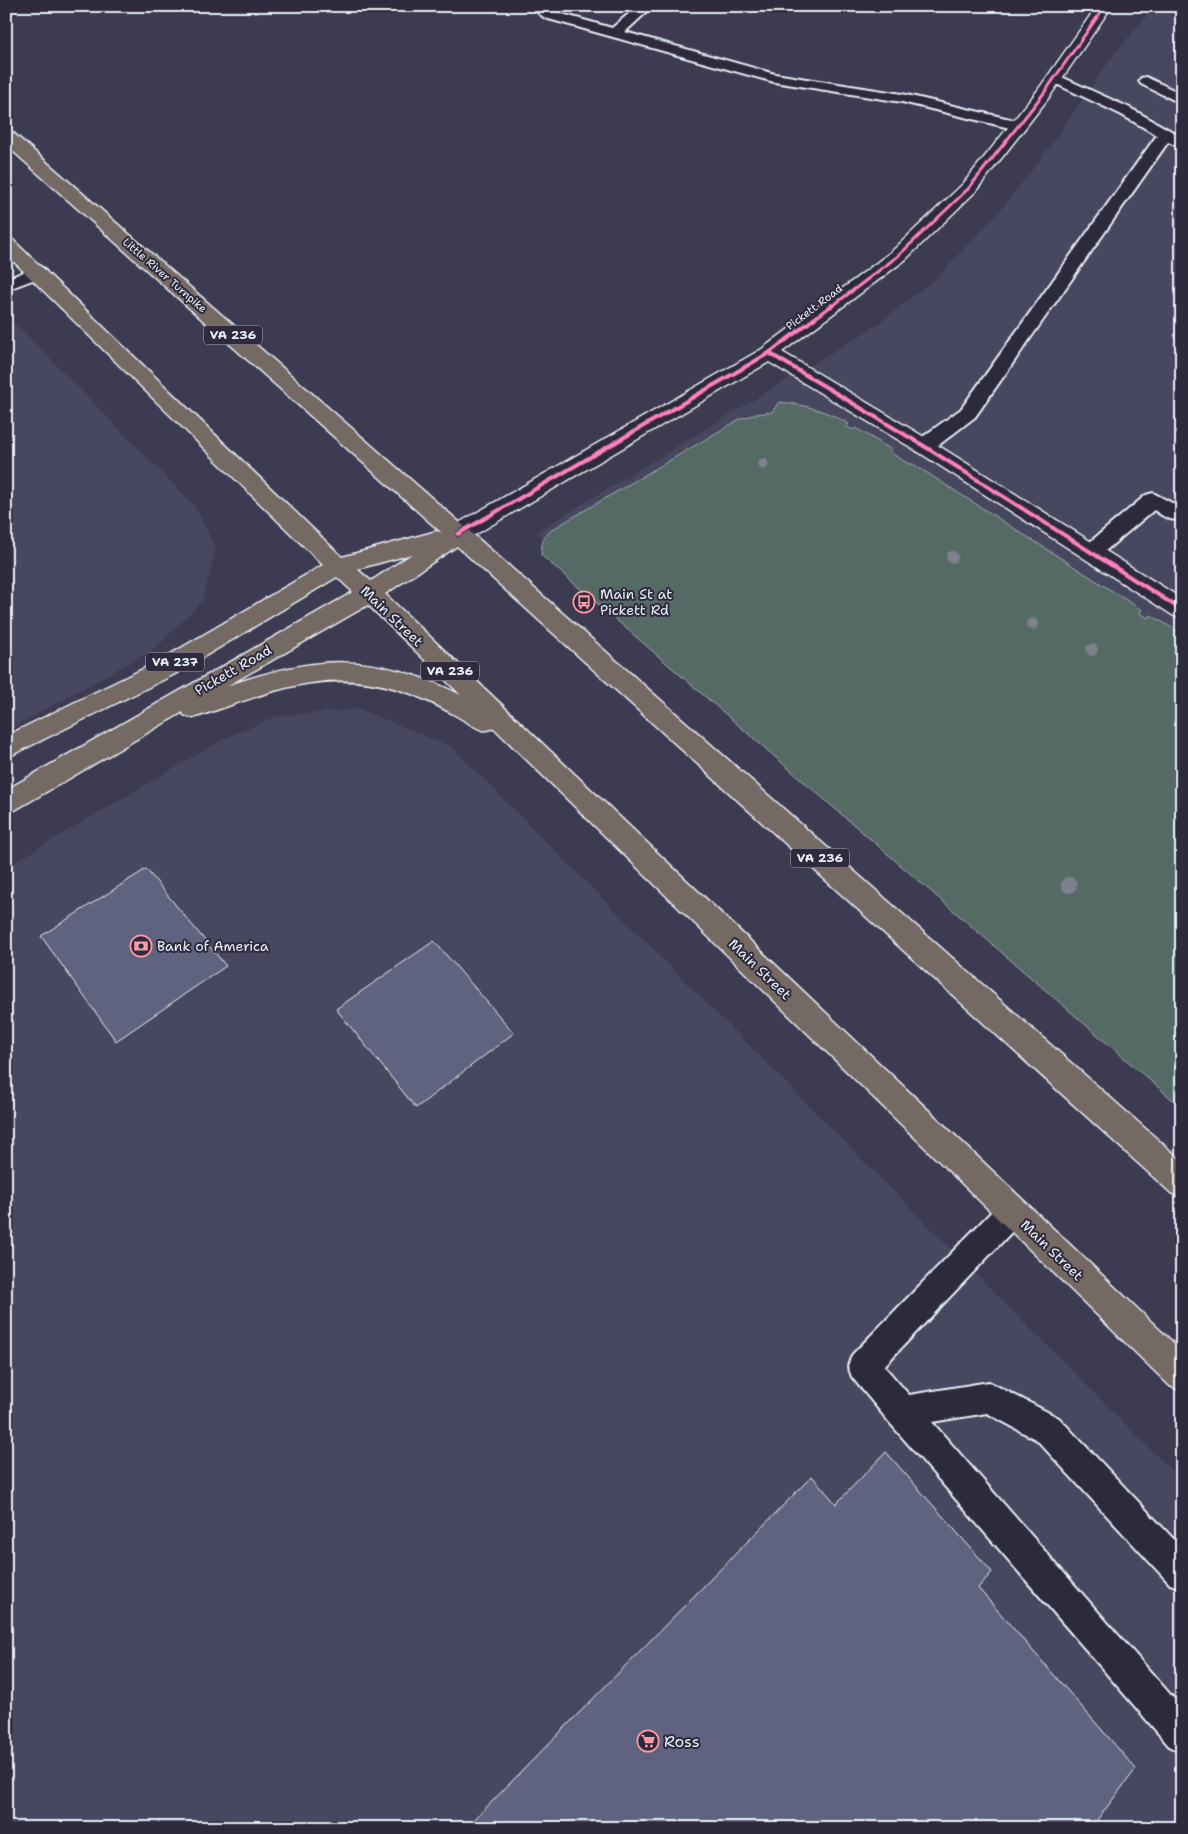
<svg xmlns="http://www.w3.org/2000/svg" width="1188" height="1834" font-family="'Shantell Sans',sans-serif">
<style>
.built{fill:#47475f}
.green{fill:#556a65;stroke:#9eaeae}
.building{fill:#5e6380;stroke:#e8f1f8}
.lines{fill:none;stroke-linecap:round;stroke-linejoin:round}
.lane-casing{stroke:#e8f1f8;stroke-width:4}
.street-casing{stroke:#e8f1f8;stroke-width:3}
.primary-casing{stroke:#e8f1f8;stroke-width:3}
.lane{fill:#2f2a3d;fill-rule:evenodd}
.street{fill:#2f2a3d;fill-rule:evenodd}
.primary{fill:#756964;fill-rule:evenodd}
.cycleway-far1-casing{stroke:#2f2a3d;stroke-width:5}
.cycleway-casing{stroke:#2f2a3d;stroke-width:6}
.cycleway-far1{stroke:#ff80c0;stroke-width:3}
.cycleway{stroke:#ff80c0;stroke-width:4}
.tree{fill:#7b818c}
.labels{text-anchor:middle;stroke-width:4;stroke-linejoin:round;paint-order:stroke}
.far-street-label{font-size:11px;fill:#e8f1f8;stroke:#2f2a3d}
.shield{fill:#2f2a3d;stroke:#b0b5c0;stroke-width:1}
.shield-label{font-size:12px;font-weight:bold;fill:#e8f1f8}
.poi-label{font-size:14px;fill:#e8f1f8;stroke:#2f2a3d;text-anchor:start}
.street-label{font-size:14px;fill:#e8f1f8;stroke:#2f2a3d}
.near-poi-label{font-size:16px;fill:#e8f1f8;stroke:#2f2a3d;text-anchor:start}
</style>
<rect width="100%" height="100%" fill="#3d3b51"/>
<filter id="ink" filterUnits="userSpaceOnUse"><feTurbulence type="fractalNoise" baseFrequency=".02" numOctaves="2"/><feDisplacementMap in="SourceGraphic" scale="10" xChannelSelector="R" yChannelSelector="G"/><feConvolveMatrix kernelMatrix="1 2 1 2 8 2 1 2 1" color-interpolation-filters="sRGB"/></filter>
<g filter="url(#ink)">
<g class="built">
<path d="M 1155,6 L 1182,6 L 1182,1082 L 536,532 L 874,327 L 938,276 L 998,213 L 1043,156 L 1112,57 Z"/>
<path d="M 6,317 L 20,328 L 195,506 L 216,549 L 202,601 L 156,648 L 6,731 Z"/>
<path d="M 359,709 L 452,747 L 1182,1481 L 1182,1828 L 6,1828 L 6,867 L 225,738 L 277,716 Z"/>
</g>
<path class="green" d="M 779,402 C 805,405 826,410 849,424 L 846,426 L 853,430 L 856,428 L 892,450 L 891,453 L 909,464 L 913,464 L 1142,610 L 1140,613 L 1148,618 L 1151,615 L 1182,634 L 1182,1108 L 541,555 C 541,543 543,536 553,529 L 740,419 L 756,414 L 772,412 Z"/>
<g class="building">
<path d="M 146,869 L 226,966 L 116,1041 L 41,936 Z"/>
<path d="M 434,941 L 514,1033 L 416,1108 L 336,1009 Z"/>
<path d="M 886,1452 L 992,1572 L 978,1588 L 1136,1769 L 1091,1828 L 466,1828 L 812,1476 L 836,1504 Z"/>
</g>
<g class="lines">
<g class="lane-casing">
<g id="lane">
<path d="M 536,6 L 550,6 L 555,12 L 612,28 L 638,6 L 653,6 L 625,32 L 775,74 L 902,94 L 1023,122 L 1026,125 L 1023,128 L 1018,130 L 902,102 L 774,82 L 545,18 L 537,12 Z"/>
<path d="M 1055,74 L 1130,108 L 1182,137 L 1182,148 L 1168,142 L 975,417 L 931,451 L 924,452 L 917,451 L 914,446 L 917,441 L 961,409 L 1157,135 L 1120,114 L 1050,81 L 1048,78 L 1050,75 Z"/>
<path d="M 1146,77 L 1182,94 L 1182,104 L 1141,84 L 1139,81 L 1141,78 Z"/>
<path d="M 37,267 L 43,268 L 46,272 L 43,276 L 6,290 L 6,279 Z"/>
<path d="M 1153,493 L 1174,504 L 1182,501 L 1182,519 C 1170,522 1163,516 1154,510 L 1098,557 L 1091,559 L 1084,557 L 1081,552 L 1084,547 L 1146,495 Z"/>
<path d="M 1012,1197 L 1022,1201 L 1026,1211 L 1022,1221 L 884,1366 L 909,1395 L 989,1382 L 1059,1418 L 1182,1548 L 1182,1588 L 1170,1584 L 1037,1440 L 987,1413 L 932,1422 L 1182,1708 L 1182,1752 L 1170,1747 L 890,1423 L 852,1377 L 848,1366 L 852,1355 L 1002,1201 Z"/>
</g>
</g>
<g class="street-casing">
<path id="street" d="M 1097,6 L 1112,6 L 1050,96 L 975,192 L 905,260 L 782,352 L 931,441 L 1182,599 L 1182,618 L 1174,616 L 917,451 L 769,362 L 466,540 L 458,542 L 450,540 L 447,534 L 450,528 L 762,349 L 891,252 L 963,184 L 1038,90 Z"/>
</g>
<g class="primary-casing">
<path id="primary" d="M 6,131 L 12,132 L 466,528 L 1182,1161 L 1182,1197 L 1171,1193 L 457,546 L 385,594 L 1182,1351 L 1182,1391 L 1170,1386 L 494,728 C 490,729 487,731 483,730 C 473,727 463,719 453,714 C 435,704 417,695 397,689 C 321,666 264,695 193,718 L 184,715 L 183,712 L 15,810 L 6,814 L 6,790 L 353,592 L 337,577 L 175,674 L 6,758 L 6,736 L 157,662 L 323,565 L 6,254 L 6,238 L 12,239 L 342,557 L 437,531 L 442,533 L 6,145 ZM 412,554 L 371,581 L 357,569 ZM 368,605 L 461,695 C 372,652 319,654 227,686 Z"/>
</g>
<use href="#lane" class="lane"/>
<use href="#street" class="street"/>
<use href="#primary" class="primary"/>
<g class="cycleway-far1-casing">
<path id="cycleway-far1" d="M 831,307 L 898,256 L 969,188 L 1044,93 L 1105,6"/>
</g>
<g class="cycleway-casing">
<g id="cycleway">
<path d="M 769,353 L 924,446 L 1182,610"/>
<path d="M 458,534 L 769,353 L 832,305"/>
</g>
</g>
<use href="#cycleway-far1" class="cycleway-far1"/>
<use href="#cycleway" class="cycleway"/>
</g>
<g class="tree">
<circle cx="763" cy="464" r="5.5"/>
<circle cx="952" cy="557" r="6"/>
<circle cx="1032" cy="624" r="6"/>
<circle cx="1092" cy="650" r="6"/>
<circle cx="1069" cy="885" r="8"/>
</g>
</g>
<defs>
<g id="bus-ring" transform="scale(1.125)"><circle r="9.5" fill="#2f2a3d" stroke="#ff9aa2" stroke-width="1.5"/><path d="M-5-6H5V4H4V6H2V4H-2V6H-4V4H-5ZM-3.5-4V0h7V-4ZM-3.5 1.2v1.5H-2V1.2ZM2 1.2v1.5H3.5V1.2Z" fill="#ff9aa2"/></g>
<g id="bank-ring" transform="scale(1.125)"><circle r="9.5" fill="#2f2a3d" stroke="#ff9aa2" stroke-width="1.5"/><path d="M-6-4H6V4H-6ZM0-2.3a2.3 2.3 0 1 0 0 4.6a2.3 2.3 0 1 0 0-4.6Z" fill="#ff9aa2"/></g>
<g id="supermarket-ring" transform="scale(1.125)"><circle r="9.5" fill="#2f2a3d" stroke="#ff9aa2" stroke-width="1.5"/><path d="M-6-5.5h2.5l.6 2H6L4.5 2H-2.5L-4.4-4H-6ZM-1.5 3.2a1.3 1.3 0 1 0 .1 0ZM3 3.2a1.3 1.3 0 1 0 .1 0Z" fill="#ff9aa2"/></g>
</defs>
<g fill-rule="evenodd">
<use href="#bus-ring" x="584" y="602"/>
<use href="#bank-ring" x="141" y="946"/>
<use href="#supermarket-ring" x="648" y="1741"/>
</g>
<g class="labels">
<g class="far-street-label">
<text transform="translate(165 275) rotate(41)" y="4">Little River Turnpike</text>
<text transform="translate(814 307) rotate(-37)" y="4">Pickett Road</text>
</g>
<g class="shield">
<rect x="204" y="325.5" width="58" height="19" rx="4"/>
<rect x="146" y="652.5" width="58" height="19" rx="4"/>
<rect x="421" y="661.5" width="58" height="19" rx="4"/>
<rect x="791" y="848.5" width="58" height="19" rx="4"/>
</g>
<g class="shield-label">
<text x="233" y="339">VA 236</text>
<text x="175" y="666">VA 237</text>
<text x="450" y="675">VA 236</text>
<text x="820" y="862">VA 236</text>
</g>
<g class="poi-label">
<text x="600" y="599">Main St at<tspan x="600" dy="16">Pickett Rd</tspan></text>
<text x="157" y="951">Bank of America</text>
</g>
<g class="street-label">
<text transform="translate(392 616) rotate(44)" y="5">Main Street</text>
<text transform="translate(233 670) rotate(-30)" y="5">Pickett Road</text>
<text transform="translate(760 969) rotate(44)" y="5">Main Street</text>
<text transform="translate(1052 1250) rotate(44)" y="5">Main Street</text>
</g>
<g class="near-poi-label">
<text x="664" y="1747">Ross</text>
</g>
</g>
<rect width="1188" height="1834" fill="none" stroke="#2f2a3d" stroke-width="25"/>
<rect x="12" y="12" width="1163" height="1809" fill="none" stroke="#e8f1f8" stroke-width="2" filter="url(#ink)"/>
</svg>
